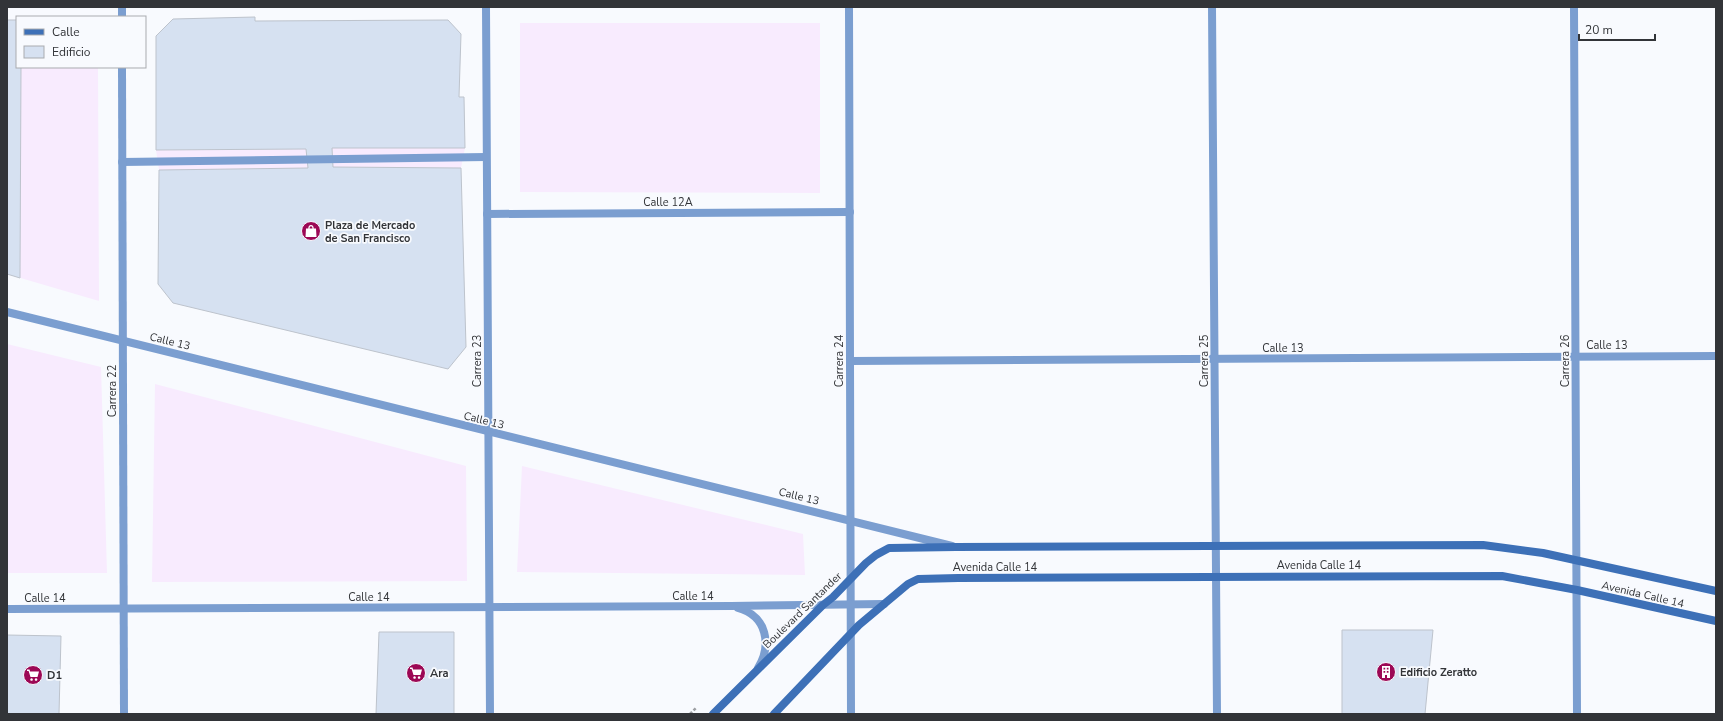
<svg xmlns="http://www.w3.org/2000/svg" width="1723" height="721" font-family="'Nunito Sans',sans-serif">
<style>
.commercial{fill:#f8ebfe}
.building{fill:#d6e1f1;stroke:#bdc3cc}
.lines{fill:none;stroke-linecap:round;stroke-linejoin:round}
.path{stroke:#9d9fa3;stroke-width:2.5;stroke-dasharray:3 2;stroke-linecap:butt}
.pedestrian{stroke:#7b9ed0;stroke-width:8}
.minor{stroke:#7b9ed0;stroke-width:8}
.tertiary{stroke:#7b9ed0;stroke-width:8}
.secondary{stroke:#3d70b7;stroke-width:8}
.labels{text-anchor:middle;stroke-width:3.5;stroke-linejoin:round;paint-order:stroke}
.street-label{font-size:11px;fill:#323438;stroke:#f8fafe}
.poi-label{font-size:11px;font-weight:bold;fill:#323438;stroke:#f8fafe;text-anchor:start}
</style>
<rect width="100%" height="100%" fill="#f8fafe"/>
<g class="commercial">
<path d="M 7,20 L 17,67 L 98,67 L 99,301 L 7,274 Z"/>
<path d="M 520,23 L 820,23 L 820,193 L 520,192 Z"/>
<path d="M 332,148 L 465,148 L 461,168 L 333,167 Z"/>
<path d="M 306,149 L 308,168 L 159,170 L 156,150 Z"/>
<path d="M 7,344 L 101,367 L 107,573 L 7,573 Z"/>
<path d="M 155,384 L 466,466 L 467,581 L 152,582 Z"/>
<path d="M 522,466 L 803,534 L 805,575 L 517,572 Z"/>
</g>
<g class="building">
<path d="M 255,17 L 255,21 L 448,20 L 461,34 L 459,97 L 464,97 L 465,148 L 332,148 L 333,167 L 461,168 L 466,347 L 448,369 L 173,303 L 158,284 L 159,170 L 308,168 L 306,149 L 156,150 L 156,36 L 173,19 Z"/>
<path d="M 7,20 L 17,20 L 17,67 L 21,67 L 20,278 L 7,274 Z"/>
<path d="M 1342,630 L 1433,630 L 1425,714 L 1342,714 Z"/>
<path d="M 379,632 L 454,632 L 454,714 L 376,714 Z"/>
<path d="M 7,635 L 61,636 L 59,714 L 7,714 Z"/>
</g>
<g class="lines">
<path class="path" d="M 690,714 L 697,707"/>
<path class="pedestrian" d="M 122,162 L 486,157"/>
<g class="minor">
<path d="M 486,7 L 490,714"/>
<path d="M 1574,7 L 1577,714"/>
<path d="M 487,214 L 850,212"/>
<path d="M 850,361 L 1716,356"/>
</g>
<g class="tertiary">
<path d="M 849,7 L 851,714"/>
<path d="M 1212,7 L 1217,714"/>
<path d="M 122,17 L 122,7"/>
<path d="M 122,67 L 124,714"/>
<path d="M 7,312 L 952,546"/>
<path d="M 738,608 C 767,616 772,645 758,668"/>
<path d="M 7,609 L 731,606 L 884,604"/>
</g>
<g class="secondary">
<path d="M 713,714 L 823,605 L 833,597 L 866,563 L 876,555 L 889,548 L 956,547 L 1483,545 L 1543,553 L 1716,591"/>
<path d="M 774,714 L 859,625 L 908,584 L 918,579 L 958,578 L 1502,576 L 1577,590 L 1716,621"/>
</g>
</g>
<defs>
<g id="shop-disc" transform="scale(1)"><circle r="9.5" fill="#9c0855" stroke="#f8fafe"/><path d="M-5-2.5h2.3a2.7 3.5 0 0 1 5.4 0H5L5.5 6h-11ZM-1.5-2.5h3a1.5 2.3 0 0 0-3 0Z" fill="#fff"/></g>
<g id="building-disc" transform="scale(1)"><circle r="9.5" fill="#9c0855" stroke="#f8fafe"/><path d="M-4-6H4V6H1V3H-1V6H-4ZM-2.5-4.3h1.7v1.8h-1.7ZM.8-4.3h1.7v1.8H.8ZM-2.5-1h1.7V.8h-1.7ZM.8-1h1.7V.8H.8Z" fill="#fff"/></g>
<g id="supermarket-disc" transform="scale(1)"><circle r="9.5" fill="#9c0855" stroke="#f8fafe"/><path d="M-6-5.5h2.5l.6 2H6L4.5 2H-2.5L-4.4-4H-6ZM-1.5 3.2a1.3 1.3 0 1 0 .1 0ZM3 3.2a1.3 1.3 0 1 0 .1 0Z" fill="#fff"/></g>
</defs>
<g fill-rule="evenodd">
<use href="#shop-disc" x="311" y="231"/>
<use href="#building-disc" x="1386" y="672"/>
<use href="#supermarket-disc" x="416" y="673"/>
<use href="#supermarket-disc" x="33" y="675"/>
</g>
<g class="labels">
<g class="street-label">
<text x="668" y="206">Calle 12A</text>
<text transform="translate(170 341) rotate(14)" y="4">Calle 13</text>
<text x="1607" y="349">Calle 13</text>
<text x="1283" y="352">Calle 13</text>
<text transform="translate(477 361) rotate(-90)" y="4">Carrera 23</text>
<text transform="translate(839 361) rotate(-90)" y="4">Carrera 24</text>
<text transform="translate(1204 361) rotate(-90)" y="4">Carrera 25</text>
<text transform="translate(1565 361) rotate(-90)" y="4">Carrera 26</text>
<text transform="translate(112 391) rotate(-90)" y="4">Carrera 22</text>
<text transform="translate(484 420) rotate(14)" y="4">Calle 13</text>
<text transform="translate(799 496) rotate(14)" y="4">Calle 13</text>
<text x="1319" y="569">Avenida Calle 14</text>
<text x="995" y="571">Avenida Calle 14</text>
<text transform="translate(1643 594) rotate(13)" y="4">Avenida Calle 14</text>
<text x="693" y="600">Calle 14</text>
<text x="369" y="601">Calle 14</text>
<text x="45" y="602">Calle 14</text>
<text transform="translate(802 610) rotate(-44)" y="4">Boulevard Santander</text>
</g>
<g class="poi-label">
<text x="325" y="229">Plaza de Mercado<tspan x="325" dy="13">de San Francisco</tspan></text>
<text x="1400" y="676">Edificio Zeratto</text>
<text x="430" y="677">Ara</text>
<text x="47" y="679">D1</text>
</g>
</g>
<rect width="1723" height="721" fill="none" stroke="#323438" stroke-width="16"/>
<rect x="16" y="16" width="130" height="52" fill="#f8fafe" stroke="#a9abaf"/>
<rect x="24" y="29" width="20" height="6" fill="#3d70b7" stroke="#a9abaf"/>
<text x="52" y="36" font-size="12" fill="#323438">Calle</text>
<rect x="24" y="46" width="20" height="12" fill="#d6e1f1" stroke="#a9abaf"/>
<text x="52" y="56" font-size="12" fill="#323438">Edificio</text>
<path d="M1579 34v6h76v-6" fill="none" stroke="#323438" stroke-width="2"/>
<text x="1585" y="34" font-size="12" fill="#323438" stroke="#f8fafe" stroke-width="3" paint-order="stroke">20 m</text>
</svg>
